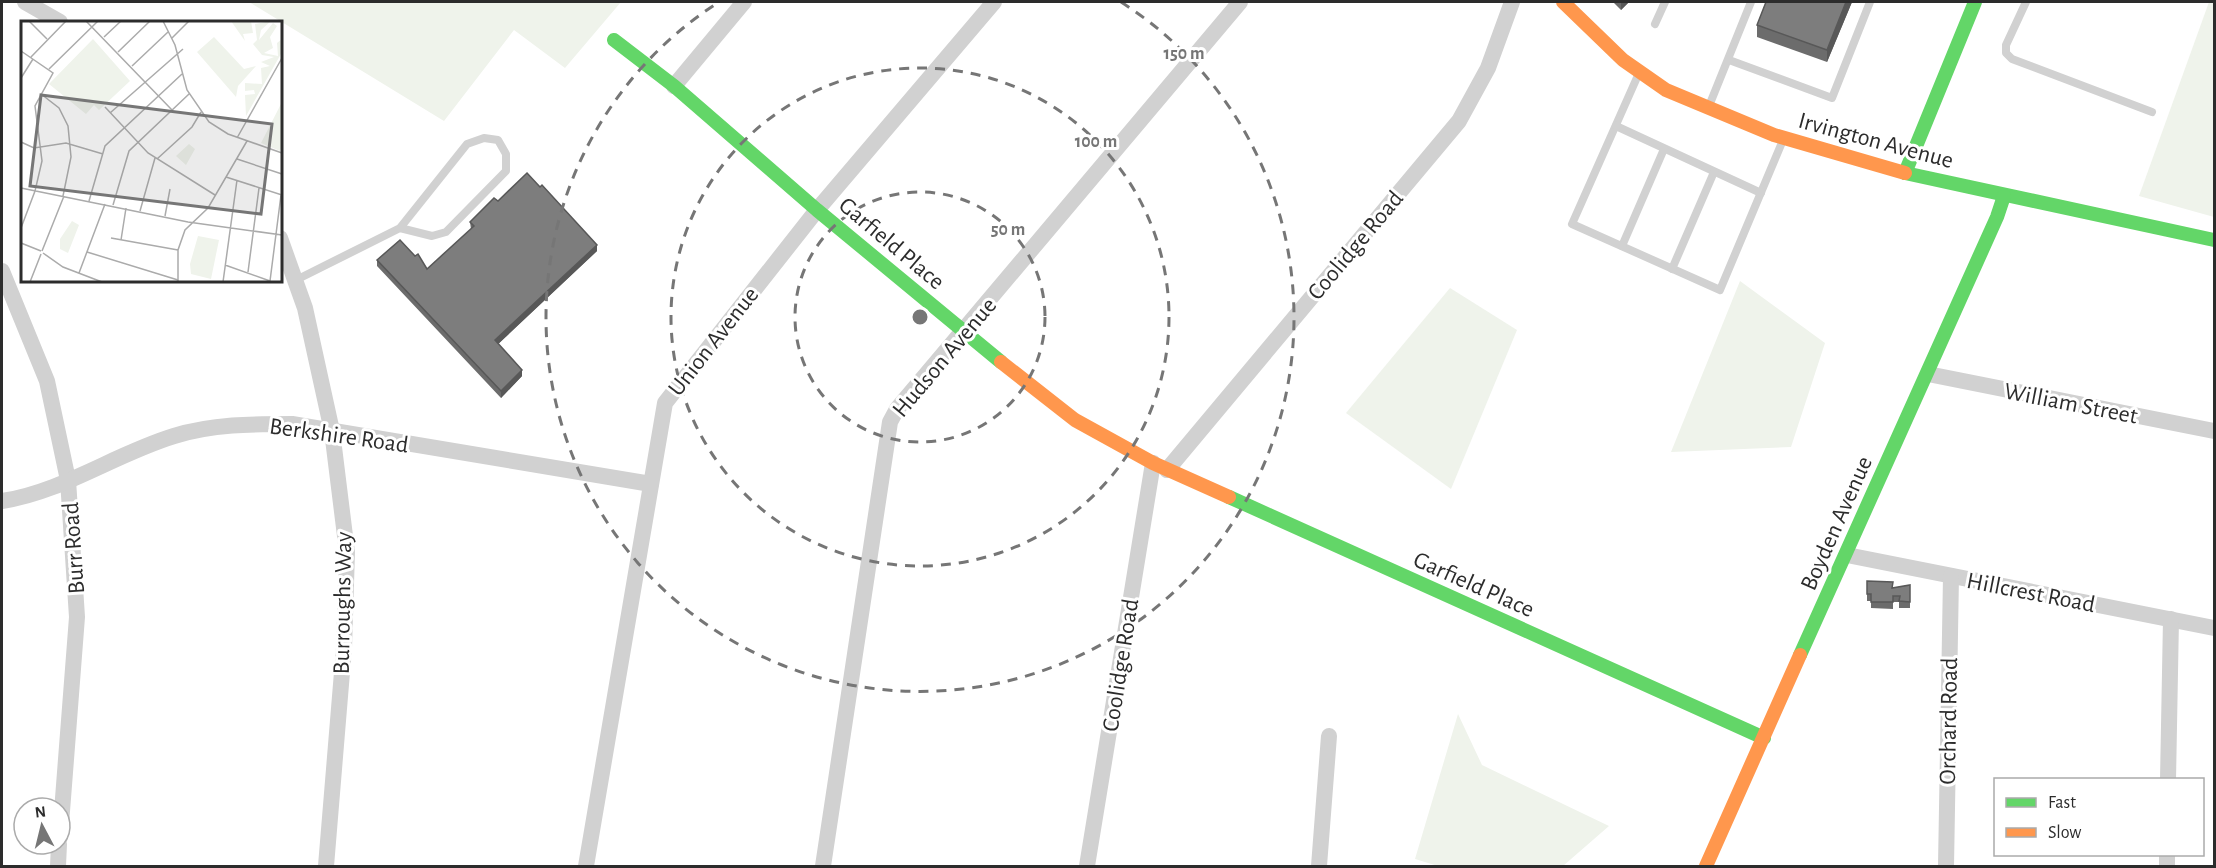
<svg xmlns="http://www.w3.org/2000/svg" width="2216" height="868" font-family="'Alegreya Sans',sans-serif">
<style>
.green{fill:#eff3eb}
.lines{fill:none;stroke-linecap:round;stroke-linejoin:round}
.lane{stroke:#d1d1d1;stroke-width:8}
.street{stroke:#d1d1d1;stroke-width:16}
.fast{stroke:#63d668;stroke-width:14}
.slow{stroke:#ff974d;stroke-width:14}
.wall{fill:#6c6c6c}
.shaded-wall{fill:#585858}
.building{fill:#7d7d7d;stroke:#585858;stroke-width:1.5}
.ring{fill:none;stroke:#767676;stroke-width:3;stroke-dasharray:10 8}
.labels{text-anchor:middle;stroke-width:6;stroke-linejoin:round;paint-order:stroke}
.street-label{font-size:24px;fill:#2c2c2c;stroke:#fff}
.inset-road{fill:none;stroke:#ababab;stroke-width:1.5}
.view{fill:#767676;fill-opacity:0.15;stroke:#767676;stroke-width:3}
.inset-edge{fill:none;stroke:#2c2c2c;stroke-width:3}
.centre{fill:#767676;stroke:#fff;stroke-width:3}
.ring-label{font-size:18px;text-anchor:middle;font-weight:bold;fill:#767676;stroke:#fff;stroke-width:6;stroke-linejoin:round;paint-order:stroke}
</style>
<rect width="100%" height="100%" fill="#fff"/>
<g class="green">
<path d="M 249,2 L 621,2 L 565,68 L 514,30 L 444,121 Z"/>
<path d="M 2209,2 L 2214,2 L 2214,217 L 2139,196 Z"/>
<path d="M 1740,281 L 1825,343 L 1791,447 L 1671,452 Z"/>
<path d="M 1450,288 L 1517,330 L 1451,489 L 1346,413 Z"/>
<path d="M 1458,714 L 1482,765 L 1609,826 L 1563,866 L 1438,866 L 1415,859 Z"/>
</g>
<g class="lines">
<g class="lane">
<path d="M 2026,2 L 2006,45 L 2006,53 L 2012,59 L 2152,112"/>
<path d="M 1655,24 L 1665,2"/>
<path d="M 1729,60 L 1832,98 L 1870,2"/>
<path d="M 1639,73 L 1572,224 L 1720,290 L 1783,140"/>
<path d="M 1709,106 L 1751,2"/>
<path d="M 1616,126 L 1761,193"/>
<path d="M 1622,246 L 1664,149"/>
<path d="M 1672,269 L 1714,172"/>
<path d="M 296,280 L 400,228 L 467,144 L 484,138 L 498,140 L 506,154 L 506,171 L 446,232 L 432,236 L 400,228"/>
</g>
<g class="street">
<path d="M 25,2 L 60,22"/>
<path d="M 674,86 L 744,2"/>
<path d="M 280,238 L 305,308 L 332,431 L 347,552 L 344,648 L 326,866"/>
<path d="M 2,271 L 47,381 L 68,480 L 77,617 L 60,837"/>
<path d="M 1928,374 L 2214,431"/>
<path d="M 1167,470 L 1459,121 L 1488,68 L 1512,2"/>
<path d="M 2,501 C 62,492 115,454 174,436 C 212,424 252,424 292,424 L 651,484"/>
<path d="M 1847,555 L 2214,628"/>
<path d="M 2168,780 L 2171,619"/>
<path d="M 58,866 L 59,844"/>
<path d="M 586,866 L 665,403 L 817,210 L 994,2"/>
<path d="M 823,866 L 890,422 L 897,409 L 1240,2"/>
<path d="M 1087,866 L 1153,463"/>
<path d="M 1319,866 L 1329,736"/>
<path d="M 1946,866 L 1951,576"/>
<path d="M 2167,866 L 2167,854"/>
</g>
<g class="fast">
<path d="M 614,40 L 674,86 L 817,210 L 1001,362"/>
<path d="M 1905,173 L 2214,240"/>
<path d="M 1905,173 L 1975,2"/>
<path d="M 1229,497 L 1764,738"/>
<path d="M 1800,655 L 1997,217 L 2004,196"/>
</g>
<g class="slow">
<path d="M 1563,2 L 1623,60 L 1666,90 L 1774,135 L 1905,173"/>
<path d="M 1001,362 L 1075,420 L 1153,463 L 1229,497"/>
<path d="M 1706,866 L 1800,655"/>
</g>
</g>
<g class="wall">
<path d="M 1613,2 L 1629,2 L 1621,10 Z"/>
<path d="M 1766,2 L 1852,2 L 1827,62 L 1757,37 L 1757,25 Z"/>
<path d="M 498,201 L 597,251 L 498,344 L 522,376 L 501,398 L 377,266 L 377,260 L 427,269 L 471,229 L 470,222 Z"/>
<path d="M 1867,581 L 1892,588 L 1910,585 L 1910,608 L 1899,608 L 1899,602 L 1893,602 L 1893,609 L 1871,608 L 1871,601 L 1867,601 Z"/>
</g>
<g class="shaded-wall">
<path d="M 1621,2 L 1629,2 L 1621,10 Z"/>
<path d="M 1846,2 L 1852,2 L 1827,62 L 1827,50 Z"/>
<path d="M 597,245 L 597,251 L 495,347 L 495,340 Z"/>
<path d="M 522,370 L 522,376 L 501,398 L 501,391 Z"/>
</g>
<g class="building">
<path d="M 1766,2 L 1846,2 L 1827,50 L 1757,25 Z"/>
<path d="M 527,173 L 540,187 L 542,185 L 597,245 L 495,340 L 522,370 L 501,391 L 377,260 L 400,240 L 415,256 L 418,254 L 427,269 L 474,226 L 470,222 L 494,198 L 498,201 Z"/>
<path d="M 1867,581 L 1893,582 L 1892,588 L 1910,585 L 1910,602 L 1899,601 L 1900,596 L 1893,596 L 1893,602 L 1871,602 L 1871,594 L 1867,594 Z"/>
</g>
<g class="ring">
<circle cx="920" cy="317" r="125"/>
<circle cx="920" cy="317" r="249"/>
<path d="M1121 2A374 374 0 1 1 719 2"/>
</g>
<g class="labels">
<g class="street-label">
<text transform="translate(1876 140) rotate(15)" y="8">Irvington Avenue</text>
<text transform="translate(892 243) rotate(40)" y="8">Garfield Place</text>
<text transform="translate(1355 245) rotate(-50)" y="8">Coolidge Road</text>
<text transform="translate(713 341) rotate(-52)" y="8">Union Avenue</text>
<text transform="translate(944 357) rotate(-50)" y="8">Hudson Avenue</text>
<text transform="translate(2071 403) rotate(11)" y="8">William Street</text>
<text transform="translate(339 435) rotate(8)" y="8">Berkshire Road</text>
<text transform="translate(1836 523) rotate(-66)" y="8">Boyden Avenue</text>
<text transform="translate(73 548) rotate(-94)" y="8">Burr Road</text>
<text transform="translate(1474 584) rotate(24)" y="8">Garfield Place</text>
<text transform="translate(2031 592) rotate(11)" y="8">Hillcrest Road</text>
<text transform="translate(342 603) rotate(-89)" y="8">Burroughs Way</text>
<text transform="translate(1120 665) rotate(-81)" y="8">Coolidge Road</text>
<text transform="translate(1948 721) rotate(-89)" y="8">Orchard Road</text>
</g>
</g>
<g transform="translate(21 21)">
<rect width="261" height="261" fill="#fff"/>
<path d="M 210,0 L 230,0 L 232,12 L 222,13 L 224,20 ZM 250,0 L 240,9 L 238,19 L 252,2 L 256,5 L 249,16 L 252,27 L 243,32 L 257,35 L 256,22 L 261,18 L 261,31 L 225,95 L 224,74 L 234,73 L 233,69 L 224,70 L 224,62 L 241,63 L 240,47 L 249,45 L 240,41 L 253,36 L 241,34 L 232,23 L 236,19 L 234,3 ZM 193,16 L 223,48 L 235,45 L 217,65 L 215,76 L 176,31 ZM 72,18 L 109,60 L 78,89 L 73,84 L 65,93 L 28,63 ZM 261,81 L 261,125 L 259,130 L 240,122 ZM 168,123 L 174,128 L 165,144 L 155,135 ZM 51,200 L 58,204 L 47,232 L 39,228 L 39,218 ZM 177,215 L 198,219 L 190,258 L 170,253 L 169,243 Z" fill="#eff3eb"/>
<path class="inset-road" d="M 8,0 L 26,18M 65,0 L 151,89M 142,0 L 154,24 L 166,69 L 188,101 L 207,113 L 261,132M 83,16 L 100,0M 151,17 L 168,0M 0,30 L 32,52 L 14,85 L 21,140 L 14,170 L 0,207M 97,31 L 129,0M 10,36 L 45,0M 111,45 L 147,11M 28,48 L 77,0M 0,57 L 12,38M 20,73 L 38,87 L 47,105 L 50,136 L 42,175M 84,86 L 127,132 L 194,174M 89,92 L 162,28M 216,117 L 261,37M 0,121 L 13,127 L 45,122 L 82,133M 136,138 L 171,106 L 180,91M 216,138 L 261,153M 205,156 L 261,174M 0,167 L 167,201 L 261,214M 68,180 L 84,125 L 161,53M 92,184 L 108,130 L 168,73M 119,190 L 134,137M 144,195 L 149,168M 90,217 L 157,229M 100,219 L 105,187M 0,222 L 20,230M 21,230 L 43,175M 66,231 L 157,259M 22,232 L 42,246 L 81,261M 204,244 L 249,260M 227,251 L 238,167M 58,252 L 84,183M 249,260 L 260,174M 9,261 L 20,233M 157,261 L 157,229 L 164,209 L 187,187 L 226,120M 202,261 L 216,159"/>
<path class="view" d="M 20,74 L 251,103 L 240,193 L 9,165 Z"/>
<rect width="261" height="261" class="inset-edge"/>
</g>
<circle cx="920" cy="317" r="9" class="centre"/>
<g class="ring-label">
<text x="1184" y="59">150 m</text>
<text x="1096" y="147">100 m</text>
<text x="1008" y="235">50 m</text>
</g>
<rect width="2216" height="868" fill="none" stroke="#2c2c2c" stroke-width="6"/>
<rect x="1994" y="778" width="210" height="78" fill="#ffffff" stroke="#ababab" stroke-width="1.5"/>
<rect x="2006" y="798" width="30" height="9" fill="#63d668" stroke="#ababab" stroke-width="1.5"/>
<text x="2048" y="808" font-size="18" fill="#2c2c2c">Fast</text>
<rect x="2006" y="828" width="30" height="9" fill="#ff974d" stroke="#ababab" stroke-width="1.5"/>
<text x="2048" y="838" font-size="18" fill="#2c2c2c">Slow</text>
<g transform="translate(42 826) rotate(353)"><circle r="28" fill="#ffffff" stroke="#ababab" stroke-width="1.5"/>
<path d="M0-4.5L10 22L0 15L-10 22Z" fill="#767676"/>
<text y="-9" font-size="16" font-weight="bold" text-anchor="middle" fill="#2c2c2c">N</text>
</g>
</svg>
